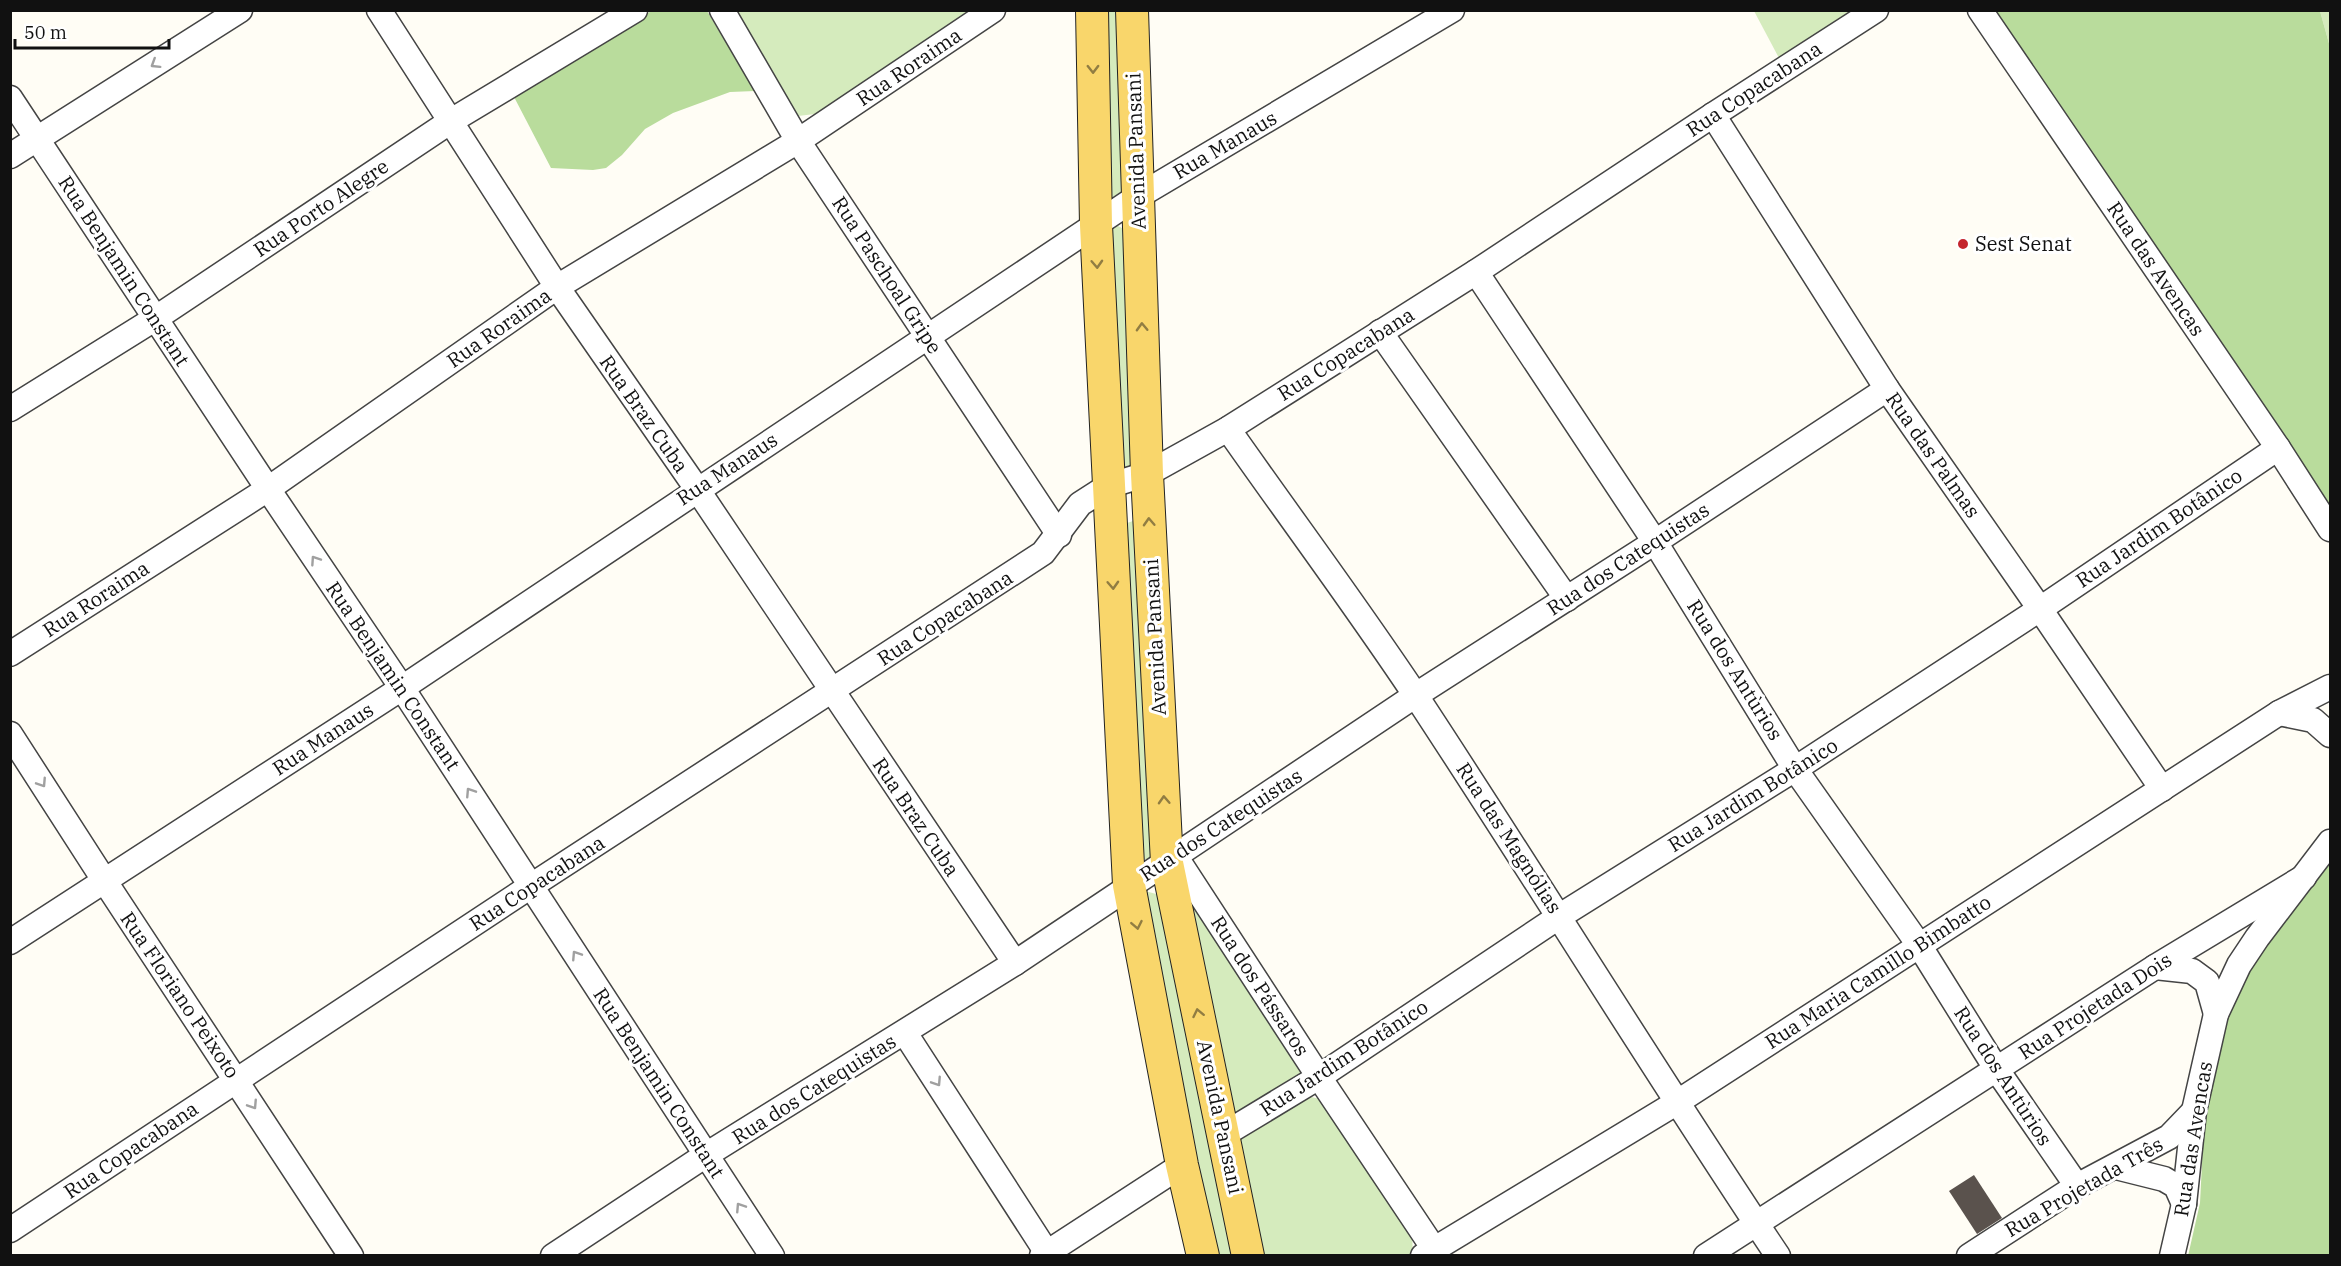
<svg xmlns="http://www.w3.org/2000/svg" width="2341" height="1266" font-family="'IBM Plex Serif',serif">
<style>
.green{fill:#d5ebbd}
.forest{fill:#b9dc9c}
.building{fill:#5a524d}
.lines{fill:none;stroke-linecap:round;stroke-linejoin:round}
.minor-casing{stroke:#444;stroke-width:27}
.major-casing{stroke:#222;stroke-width:34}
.minor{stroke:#fff;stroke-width:24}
.major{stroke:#f9d66b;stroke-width:32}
.oneway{stroke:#a0a0a0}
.oneway2{stroke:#917d42}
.poi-dot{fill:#c4262e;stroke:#fff;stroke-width:2}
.labels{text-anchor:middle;stroke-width:6;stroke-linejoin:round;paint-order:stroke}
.street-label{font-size:20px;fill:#111;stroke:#fff}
.poi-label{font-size:20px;fill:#111;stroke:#fff;text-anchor:start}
</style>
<rect width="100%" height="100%" fill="#fffdf5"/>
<g class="green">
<path d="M 731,11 L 975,11 L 815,114 L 798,116 Z"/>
<path d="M 1100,11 L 1121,11 L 1123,194 L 1115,198 L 1110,197 Z"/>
<path d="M 1754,11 L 1853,11 L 1779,58 Z"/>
<path d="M 2320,11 L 2330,11 L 2330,47 Z"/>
<path d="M 1116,225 L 1126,230 L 1134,466 L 1121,470 L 1106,230 Z"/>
<path d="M 1139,519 L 1153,856 L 1149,859 L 1141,859 L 1117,520 L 1127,523 Z"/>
<path d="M 1145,891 L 1160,895 L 1237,1255 L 1211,1255 Z"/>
<path d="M 1189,903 L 1193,903 L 1301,1070 L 1299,1077 L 1235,1115 Z"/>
<path d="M 1307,1096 L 1320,1099 L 1412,1236 L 1413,1253 L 1409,1256 L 1257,1255 L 1235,1147 L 1241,1134 Z"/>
</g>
<g class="forest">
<path d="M 653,10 L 707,11 L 755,91 L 730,92 L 673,113 L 645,129 L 622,155 L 606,168 L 593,170 L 551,168 L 513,95 Z"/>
<path d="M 1996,11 L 2320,11 L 2330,47 L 2330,513 Z"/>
<path d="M 2330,853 L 2330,1255 L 2188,1256 L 2200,1203 L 2205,1104 L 2225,1016 L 2246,966 Z"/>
</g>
<path class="building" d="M 1974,1175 L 2002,1218 L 1977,1234 L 1949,1191 Z"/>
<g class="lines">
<g class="minor-casing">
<g id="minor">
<path d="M 379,10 L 557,287 L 697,489 L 1015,963"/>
<path d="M 722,10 L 798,141 L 1059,535"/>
<path d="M 1980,10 L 2278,448 L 2330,529"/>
<path d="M 10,98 L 268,489 L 402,688 L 772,1256"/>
<path d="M 1713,115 L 1887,389 L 2040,609 L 2162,789"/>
<path d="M 10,156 L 240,10"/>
<path d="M 1476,272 L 1655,542 L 1795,769 L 1919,945 L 1997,1070 L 2077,1186"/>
<path d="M 1380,332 L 1567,599"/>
<path d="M 10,409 L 156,318 L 451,121 L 635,10"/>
<path d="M 1228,429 C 1291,519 1357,607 1418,699 C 1539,883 1655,1072 1778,1256"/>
<path d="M 10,654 L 268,489 L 557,287 L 798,141 L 993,10"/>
<path d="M 2279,713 L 2313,720 L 2330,735"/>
<path d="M 10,734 L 104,880 L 351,1256"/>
<path d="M 1168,845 L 1319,1077 L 1434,1249"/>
<path d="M 10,942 L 402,688 L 1137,197 L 1452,10"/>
<path d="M 2155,967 L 2192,971 L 2207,982 L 2216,1014"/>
<path d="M 905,1033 L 1049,1256"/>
<path d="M 1223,1135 L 1319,1077 L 1560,916 L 1795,769 L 2040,609 L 2278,448"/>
<path d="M 2116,1167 L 2164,1179 L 2176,1186 L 2184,1204"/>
<path d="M 10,1230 L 531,886 L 1043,553 L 1080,504 L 1108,486 L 1147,474 L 1228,429 L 1476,272 L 1713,115 L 1876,10"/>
<path d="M 553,1256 L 706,1155 L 1015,963 L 1416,695 L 1655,542 L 1887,389"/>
<path d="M 1042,1256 L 1182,1165"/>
<path d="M 1423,1256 L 1676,1103 L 2279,713 L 2330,687"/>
<path d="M 1706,1256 L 2155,967 L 2304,877"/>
<path d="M 1969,1256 L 2077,1186 L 2169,1137 L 2194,1111"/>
<path d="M 2172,1256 L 2184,1204 L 2194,1111 L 2216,1014 L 2239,965 L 2257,938 L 2330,842"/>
</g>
</g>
<g class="major-casing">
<g id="major">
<path d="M 1092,10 L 1096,225 L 1129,885 L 1182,1165 L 1203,1256"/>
<path d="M 1132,10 L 1147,474 L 1167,863 L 1248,1256"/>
</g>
</g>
<use href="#minor" class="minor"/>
<use href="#major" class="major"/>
</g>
<defs><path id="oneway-chevron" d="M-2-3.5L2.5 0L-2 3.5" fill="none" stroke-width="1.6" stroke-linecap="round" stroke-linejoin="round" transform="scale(1.5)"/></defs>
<g class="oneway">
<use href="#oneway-chevron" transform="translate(155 64) rotate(148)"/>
<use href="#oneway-chevron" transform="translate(315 560) rotate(-124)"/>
<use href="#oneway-chevron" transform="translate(42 783) rotate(57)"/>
<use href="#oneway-chevron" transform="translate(470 792) rotate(-123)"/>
<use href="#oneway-chevron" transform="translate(576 955) rotate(-123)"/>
<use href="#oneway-chevron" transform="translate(937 1082) rotate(57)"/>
<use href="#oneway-chevron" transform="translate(253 1105) rotate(57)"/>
<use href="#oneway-chevron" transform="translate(740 1207) rotate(-123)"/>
</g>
<g class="oneway2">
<use href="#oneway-chevron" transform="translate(1093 69) rotate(89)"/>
<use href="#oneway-chevron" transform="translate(1097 264) rotate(87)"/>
<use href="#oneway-chevron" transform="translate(1142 327) rotate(-92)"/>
<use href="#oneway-chevron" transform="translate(1149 522) rotate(-93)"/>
<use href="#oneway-chevron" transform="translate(1113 585) rotate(87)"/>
<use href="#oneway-chevron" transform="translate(1164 800) rotate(-93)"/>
<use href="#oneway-chevron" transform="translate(1137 925) rotate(79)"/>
<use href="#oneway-chevron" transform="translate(1198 1013) rotate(-102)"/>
</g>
<circle class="poi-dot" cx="1963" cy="244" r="6"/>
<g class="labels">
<g class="street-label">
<text transform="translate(909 67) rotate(-34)" y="7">Rua Roraima</text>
<text transform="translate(1754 89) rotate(-33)" y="7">Rua Copacabana</text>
<text transform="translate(1225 145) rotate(-30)" y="7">Rua Manaus</text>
<text transform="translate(1136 151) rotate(-92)" y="7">Avenida Pansani</text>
<text transform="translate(321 208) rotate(-34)" y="7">Rua Porto Alegre</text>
<text transform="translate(2156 269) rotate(56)" y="7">Rua das Avencas</text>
<text transform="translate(124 271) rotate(57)" y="7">Rua Benjamin Constant</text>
<text transform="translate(887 275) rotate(57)" y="7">Rua Paschoal Gripe</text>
<text transform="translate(499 328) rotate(-35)" y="7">Rua Roraima</text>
<text transform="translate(1346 354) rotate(-32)" y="7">Rua Copacabana</text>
<text transform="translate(644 414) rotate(55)" y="7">Rua Braz Cuba</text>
<text transform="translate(1933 455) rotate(55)" y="7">Rua das Palmas</text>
<text transform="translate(727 469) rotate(-33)" y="7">Rua Manaus</text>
<text transform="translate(2159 528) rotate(-34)" y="7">Rua Jardim Botânico</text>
<text transform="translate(1628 559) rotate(-33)" y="7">Rua dos Catequistas</text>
<text transform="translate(96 599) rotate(-33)" y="7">Rua Roraima</text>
<text transform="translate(945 618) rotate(-33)" y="7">Rua Copacabana</text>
<text transform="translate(1155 637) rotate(-93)" y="7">Avenida Pansani</text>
<text transform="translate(1735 670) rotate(58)" y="7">Rua dos Antùrios</text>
<text transform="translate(393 676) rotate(56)" y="7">Rua Benjamin Constant</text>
<text transform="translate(323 739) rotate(-33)" y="7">Rua Manaus</text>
<text transform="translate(1753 795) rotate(-32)" y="7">Rua Jardim Botânico</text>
<text transform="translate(916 817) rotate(56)" y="7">Rua Braz Cuba</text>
<text transform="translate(1221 825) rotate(-33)" y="7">Rua dos Catequistas</text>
<text transform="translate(1509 838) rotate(57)" y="7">Rua das Magnólias</text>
<text transform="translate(537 883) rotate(-33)" y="7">Rua Copacabana</text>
<text transform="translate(1878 972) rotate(-33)" y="7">Rua Maria Camillo Bimbatto</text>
<text transform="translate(1260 986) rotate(57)" y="7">Rua dos Pássaros</text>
<text transform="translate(180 995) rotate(56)" y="7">Rua Floriano Peixoto</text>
<text transform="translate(2095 1006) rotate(-33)" y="7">Rua Projetada Dois</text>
<text transform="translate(1344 1058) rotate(-33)" y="7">Rua Jardim Botânico</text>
<text transform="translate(2003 1076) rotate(57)" y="7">Rua dos Antùrios</text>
<text transform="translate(659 1083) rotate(57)" y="7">Rua Benjamin Constant</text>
<text transform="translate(814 1089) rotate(-32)" y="7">Rua dos Catequistas</text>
<text transform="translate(1220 1117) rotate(78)" y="7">Avenida Pansani</text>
<text transform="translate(2193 1139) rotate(-81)" y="7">Rua das Avencas</text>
<text transform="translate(131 1150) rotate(-34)" y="7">Rua Copacabana</text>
<text transform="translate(2084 1187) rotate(-30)" y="7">Rua Projetada Três</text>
</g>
<g class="poi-label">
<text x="1975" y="251">Sest Senat</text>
</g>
</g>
<rect width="2341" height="1266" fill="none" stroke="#111111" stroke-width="24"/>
<path d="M15 39v9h154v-9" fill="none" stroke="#111111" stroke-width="3"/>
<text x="24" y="39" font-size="18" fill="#111111" stroke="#ffffff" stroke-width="4.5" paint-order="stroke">50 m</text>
</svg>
